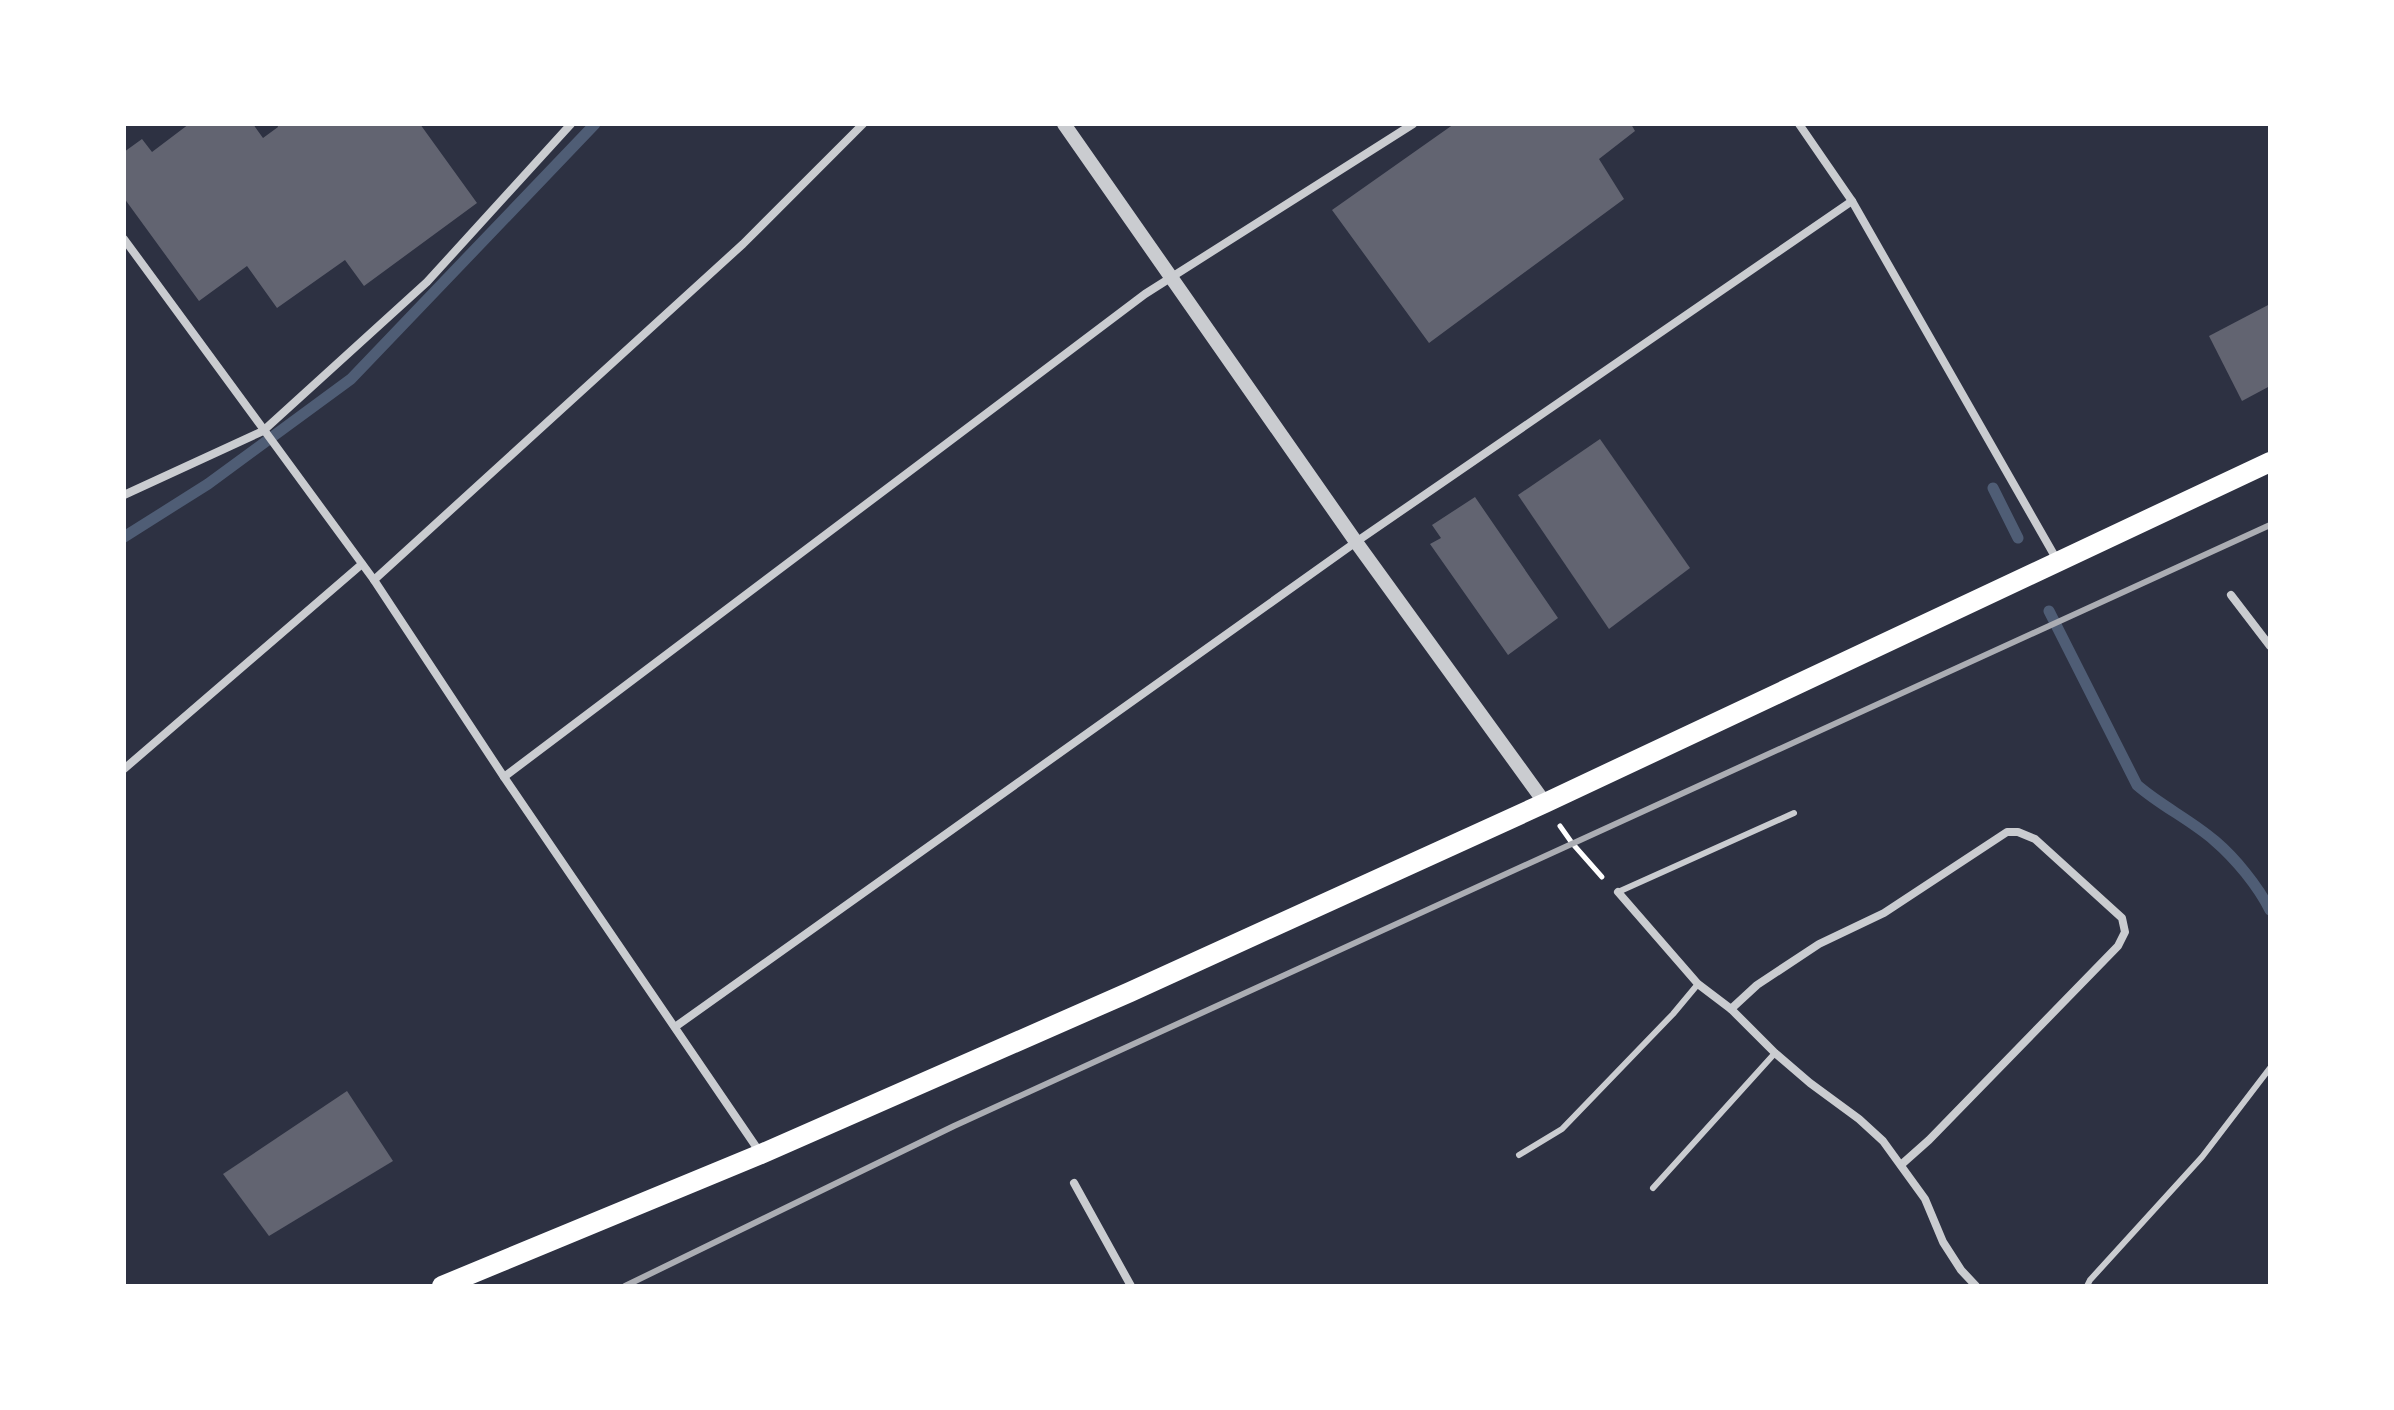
<svg xmlns="http://www.w3.org/2000/svg" width="2394" height="1410" font-family="'Fira Sans',sans-serif">
<style>
.lines{fill:none;stroke-linecap:round;stroke-linejoin:round}
.stream{stroke:#4f5d75;stroke-width:11}
.building{fill:#626471}
.path{stroke:#fff;stroke-width:5}
.service{stroke:#caccd0;stroke-width:6}
.minor{stroke:#caccd0;stroke-width:8}
.tertiary{stroke:#caccd0;stroke-width:14}
.primary{stroke:#fff;stroke-width:20}
.rail{stroke:#abadb3;stroke-width:6}
</style>
<rect width="100%" height="100%" fill="#2d3142"/>
<g class="lines">
<g class="stream">
<path d="M 1993,488 L 2018,538"/>
<path d="M 124,537 L 208,484 L 351,379 L 595,124"/>
<path d="M 2049,611 L 2137,785 C 2161,806 2191,820 2215,841 C 2235,858 2258,886 2270,910"/>
</g>
</g>
<g class="building">
<path d="M 189,124 L 253,124 L 263,138 L 278,127 L 277,124 L 420,124 L 477,203 L 364,286 L 345,260 L 277,308 L 247,266 L 199,301 L 124,198 L 124,152 L 142,139 L 152,152 Z"/>
<path d="M 1454,124 L 1631,124 L 1635,131 L 1599,159 L 1624,199 L 1429,343 L 1332,210 Z"/>
<path d="M 2270,304 L 2270,386 L 2242,401 L 2209,336 Z"/>
<path d="M 1600,439 L 1690,568 L 1609,629 L 1518,495 Z"/>
<path d="M 1475,497 L 1558,618 L 1508,655 L 1430,544 L 1441,538 L 1432,525 Z"/>
<path d="M 347,1091 L 393,1161 L 269,1236 L 223,1174 Z"/>
</g>
<g class="lines">
<path class="path" d="M 1560,826 L 1572,843 L 1602,877"/>
<g class="service">
<path d="M 1618,892 L 1794,813"/>
<path d="M 1519,1155 L 1562,1129 L 1673,1014 L 1698,984"/>
<path d="M 1653,1188 L 1775,1053"/>
<path d="M 2087,1286 L 2090,1280 L 2202,1157 L 2270,1068"/>
</g>
<g class="minor">
<path d="M 1799,124 L 1852,201 L 2057,560"/>
<path d="M 124,239 L 374,580 L 504,777 L 761,1154"/>
<path d="M 124,495 L 263,431 L 427,282 L 571,124"/>
<path d="M 374,580 L 743,244 L 863,124"/>
<path d="M 2231,595 L 2270,646"/>
<path d="M 124,769 L 362,564"/>
<path d="M 504,777 L 1145,294 L 1413,124"/>
<path d="M 1618,892 L 1698,984 L 1731,1009 L 1775,1053 L 1810,1083 L 1859,1119 L 1883,1141 L 1925,1199 L 1943,1242 L 1961,1270 L 1976,1286"/>
<path d="M 1731,1009 L 1757,985 L 1819,944 L 1884,913 L 2007,832 L 2018,832 L 2035,839 L 2122,918 L 2125,932 L 2118,946 L 1929,1140 L 1902,1164"/>
<path d="M 675,1027 L 1356,542 L 1852,201"/>
<path d="M 1074,1183 L 1131,1286"/>
</g>
<path class="tertiary" d="M 1064,124 L 1356,542 L 1545,803"/>
<path class="primary" d="M 442,1286 L 761,1154 L 1130,992 L 1545,803 L 2270,462"/>
<path class="rail" d="M 625,1286 L 954,1126 L 2270,525"/>
</g>
<rect width="2394" height="1410" fill="none" stroke="#ffffff" stroke-width="252"/>
</svg>
